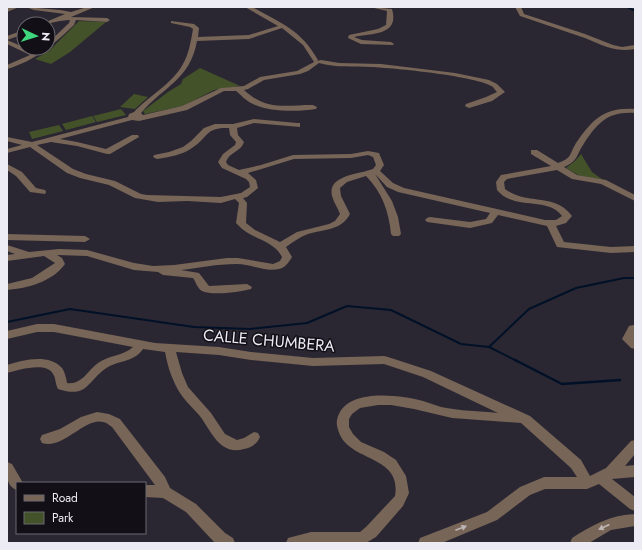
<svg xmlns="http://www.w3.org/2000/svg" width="642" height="550" font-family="Jost,sans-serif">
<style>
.green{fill:#445229}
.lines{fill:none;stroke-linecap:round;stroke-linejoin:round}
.stream-far2{stroke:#001127;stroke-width:1.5}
.stream-far1{stroke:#001127;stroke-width:2}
.stream{stroke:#001127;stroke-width:2.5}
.minor{fill:#776557;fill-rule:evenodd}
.oneway{fill:#beb5b5}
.labels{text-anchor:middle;stroke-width:3;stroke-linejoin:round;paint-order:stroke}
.street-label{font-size:16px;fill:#edebf4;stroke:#121016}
</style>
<rect width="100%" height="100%" fill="#2a2733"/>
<g class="green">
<path d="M 79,21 L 106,22 L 70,52 L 51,64 L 35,59 L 49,51 Z"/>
<path d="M 200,68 L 240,86 L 214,90 L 183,106 L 145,114 L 143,111 L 168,92 L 181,84 L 183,79 Z"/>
<path d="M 134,94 L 148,97 L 135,109 L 120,107 Z"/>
<path d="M 121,109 L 126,115 L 97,122 L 93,116 Z"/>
<path d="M 92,116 L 96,122 L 66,130 L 62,124 Z"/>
<path d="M 59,125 L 63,131 L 32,139 L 29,132 Z"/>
<path d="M 581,154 L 592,172 L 606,182 L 578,175 L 566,168 L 575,161 Z"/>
</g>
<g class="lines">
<path class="stream-far2" d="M 627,7 L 635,11"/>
<g class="stream-far1">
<path d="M 7,322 L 70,309 L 194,327 L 250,329 L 307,323 L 347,306 L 391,310 L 461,344 L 489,347 L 517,361"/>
<path d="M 489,347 L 529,309 L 576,288 L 624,278 L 635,278"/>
</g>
<path class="stream" d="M 515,360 L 562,384 L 620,380"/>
<g class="minor">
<path d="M 10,7 L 19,7 L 7,12 L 7,8 Z"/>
<path d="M 26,7 L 60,10 L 71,12 L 87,7 L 95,7 L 71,17 L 107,18 L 110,20 L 107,22 L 76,20 L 74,25 C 54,44 35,61 7,69 L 7,65 L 30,55 L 7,44 L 7,40 L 35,52 L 41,48 L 48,48 L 48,43 L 69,23 L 70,20 C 59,20 51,24 41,24 L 65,14 L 34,10 Z"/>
<path d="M 245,7 L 252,7 C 281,23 301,30 318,60 L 317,61 L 321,60 L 339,63 L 381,64 L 455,73 L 489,80 L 497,84 L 505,92 L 492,101 L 469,108 L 465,106 L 466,104 L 486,97 L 497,92 C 496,91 493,87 493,87 C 478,76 393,68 371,67 C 353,66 336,68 319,63 L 308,71 L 300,74 L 264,80 L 248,89 L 244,90 C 267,111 284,105 313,105 L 317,107 L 316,109 C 298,112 269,112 253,104 C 246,101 241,95 236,91 L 224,91 L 187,110 L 139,121 L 132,120 L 60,139 L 77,142 L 106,149 L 132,135 L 138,135 L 139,137 L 110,154 L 107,154 L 77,146 L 51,142 L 37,145 L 73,169 L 86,174 L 115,181 L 141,194 L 147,195 L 221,197 L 241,193 L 250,187 L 249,182 L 246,179 L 222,168 L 218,162 L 223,154 L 235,145 L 236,142 L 230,135 L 229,128 C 205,127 209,137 192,148 C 182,155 169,157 157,159 L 153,157 L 154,155 L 169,152 L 183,147 L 191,141 L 204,128 L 215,124 L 233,124 L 254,119 L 297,123 L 300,123 L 300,127 L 254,123 L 237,128 L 238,135 L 244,142 C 241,152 229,152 226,162 L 228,165 L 239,170 L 261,165 L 293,155 L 351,154 L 368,151 L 379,153 L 384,165 L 380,171 L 393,183 L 404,188 L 545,220 L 556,220 L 562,216 C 548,196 514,211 497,190 L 496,182 L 501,175 L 551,166 L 531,154 L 531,150 L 537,150 L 558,163 C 572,158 569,155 576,143 C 593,119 604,107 635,109 L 635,113 C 608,111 597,123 583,145 C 576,156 578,161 564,167 L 577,175 L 606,180 L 635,195 L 635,201 L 601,184 L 572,179 L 557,170 L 512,178 L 507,179 L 504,182 L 505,189 C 527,206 554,192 572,216 L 566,223 L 556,226 L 564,242 L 611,247 L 635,246 L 635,252 L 611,253 L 557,247 L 547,226 L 498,215 L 492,223 L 470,228 L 427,222 L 425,220 L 427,218 L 430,217 L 470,222 L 486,219 L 490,213 L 398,192 L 387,187 L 375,174 L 392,201 L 398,217 L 401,234 L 399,236 L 393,236 L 391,234 C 389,212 382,192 366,176 L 347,182 L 340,188 L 341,196 L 350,214 C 341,231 324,229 308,234 C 300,237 293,242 286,247 L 292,257 C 288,263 286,267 279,269 C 264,272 251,264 236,264 C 217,264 199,268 181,270 L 199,273 L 209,286 L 247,284 L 252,287 L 251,289 C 240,292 211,296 202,291 C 197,288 196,282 193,278 L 163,275 L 158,272 L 134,270 L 87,256 L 57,255 L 62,258 L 65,264 C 52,282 28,288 7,290 L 7,284 L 32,278 L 55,263 L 44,256 L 7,261 L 7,255 L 15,254 L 7,251 L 7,245 L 29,252 L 59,249 L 87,250 L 134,263 L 153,266 L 174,265 L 227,258 L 238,258 L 273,264 L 280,261 L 282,257 C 274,240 250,239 238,225 L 236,223 L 239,203 L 235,199 L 221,203 L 187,201 L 158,202 L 135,198 L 109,185 L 80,178 L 67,173 L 30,147 L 7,153 L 7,149 L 22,145 L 7,141 L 7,137 L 32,142 L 128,117 L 129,114 L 134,112 C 149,96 172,84 183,64 C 189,54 191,40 193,29 L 190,27 L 171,23 L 171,21 L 194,24 L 199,28 L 198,37 L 249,35 L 278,26 ZM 282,28 L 303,45 L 314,62 L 297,71 L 260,77 L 244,86 L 221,88 L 182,106 L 143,115 L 141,113 C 164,86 190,80 197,41 L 249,39 ZM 368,155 L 373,157 L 376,165 L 373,169 C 360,174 327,175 332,196 C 334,203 338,208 340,214 L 335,221 L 329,224 L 297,232 L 280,242 L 255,230 L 246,223 L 247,203 L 243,198 L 247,197 L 258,188 L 256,180 L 248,173 L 294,159 L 351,158 Z"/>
<path d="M 370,7 L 392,9 C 400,36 371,33 354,37 L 362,40 L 391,42 L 394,44 L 393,45 L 361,44 L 348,38 L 349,35 L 378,29 L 386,25 L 387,11 Z"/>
<path d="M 515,7 L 521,7 L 524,14 L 585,34 L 613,45 L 622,47 L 635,45 L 635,49 C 610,53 601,43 579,36 C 559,29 540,23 520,16 Z"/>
<path d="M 24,30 L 24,34 L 7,40 L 7,36 Z"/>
<path d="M 7,164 L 22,172 L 36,188 L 45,190 L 46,192 L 45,194 L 30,192 L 16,176 L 7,170 Z"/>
<path d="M 7,234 L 85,236 L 90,239 L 85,242 L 7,240 Z"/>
<path d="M 37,324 L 54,324 L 155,343 L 219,347 L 251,352 L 313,358 L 384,356 L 388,357 L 431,371 L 530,416 L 581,460 L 590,476 L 606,468 L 631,441 L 635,440 L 635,454 L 625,466 L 635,465 L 635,477 L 612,479 L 635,497 L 635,511 L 630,509 L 599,484 L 587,489 L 545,489 L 530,495 L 497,520 L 442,543 L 418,543 L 420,538 L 487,512 L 520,487 L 544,477 L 577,477 L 571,468 L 521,423 L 452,418 L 414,409 L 391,405 L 378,405 L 360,408 L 352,414 L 349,419 L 349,427 L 353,434 L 361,442 L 384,452 L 396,460 L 406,476 L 409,493 L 403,506 L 376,537 L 366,543 L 286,543 L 288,538 L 311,532 L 360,532 L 366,527 L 395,496 C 402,456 353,462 340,435 C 338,430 336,425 337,420 C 344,387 400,395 423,401 C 429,403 435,405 441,407 C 460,411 479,411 498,413 L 423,377 L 384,364 L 313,366 L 251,360 L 219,355 L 176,352 L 182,373 L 188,387 L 211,413 L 225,434 L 237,440 L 244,438 L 254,432 L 258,433 L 260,437 C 257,444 251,448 244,449 C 219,456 211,430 199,415 C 190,405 181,397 175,384 C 170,374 167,363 165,352 L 143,349 C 134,362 121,360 108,367 C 87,380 89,399 58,389 C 55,384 56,378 53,374 C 47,361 17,370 7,373 L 7,365 C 22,360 49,353 62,368 C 65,372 66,378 67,383 C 82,385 87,371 98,363 C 109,355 123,356 133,347 L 54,332 L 37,332 L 7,339 L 7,331 Z"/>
<path d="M 633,325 L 635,326 L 635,349 L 631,348 L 622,339 L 629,326 Z"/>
<path d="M 97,412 L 109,414 L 120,419 L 165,477 L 170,488 L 196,504 L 225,533 L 233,538 L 235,543 L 215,543 L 186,512 L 163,498 L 145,497 L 145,485 L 155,485 L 112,427 C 109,425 106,422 103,422 C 85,417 63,450 42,443 L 40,439 L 42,435 L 60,429 L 81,417 Z"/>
<path d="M 7,462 L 12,464 L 23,483 L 17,483 L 17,490 C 5,486 7,473 7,462 Z"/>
<path d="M 635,514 L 635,526 L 611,530 L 589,543 L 570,543 L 572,538 C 592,525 611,515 635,514 Z"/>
</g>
</g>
<defs><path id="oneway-solid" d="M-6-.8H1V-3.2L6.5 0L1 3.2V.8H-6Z"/></defs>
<g class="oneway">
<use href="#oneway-solid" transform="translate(604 527) rotate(155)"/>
<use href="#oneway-solid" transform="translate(461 528) rotate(-21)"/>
</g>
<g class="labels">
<g class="street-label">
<text transform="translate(269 340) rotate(5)" y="6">CALLE CHUMBERA</text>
</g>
</g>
<rect width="642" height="550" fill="none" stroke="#edebf4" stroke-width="16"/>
<rect x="16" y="482" width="130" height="52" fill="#121016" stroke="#6a686f"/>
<rect x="24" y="495" width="20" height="6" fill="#776557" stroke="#6a686f"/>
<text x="52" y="502" font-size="12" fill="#edebf4">Road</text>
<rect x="24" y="512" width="20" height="12" fill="#445229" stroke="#6a686f"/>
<text x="52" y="522" font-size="12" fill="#edebf4">Park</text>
<g transform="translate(36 36) rotate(94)"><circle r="19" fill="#121016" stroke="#6a686f"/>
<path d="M0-3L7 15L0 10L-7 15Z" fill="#3ed77d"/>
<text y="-6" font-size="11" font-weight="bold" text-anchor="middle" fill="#edebf4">N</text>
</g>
</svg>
